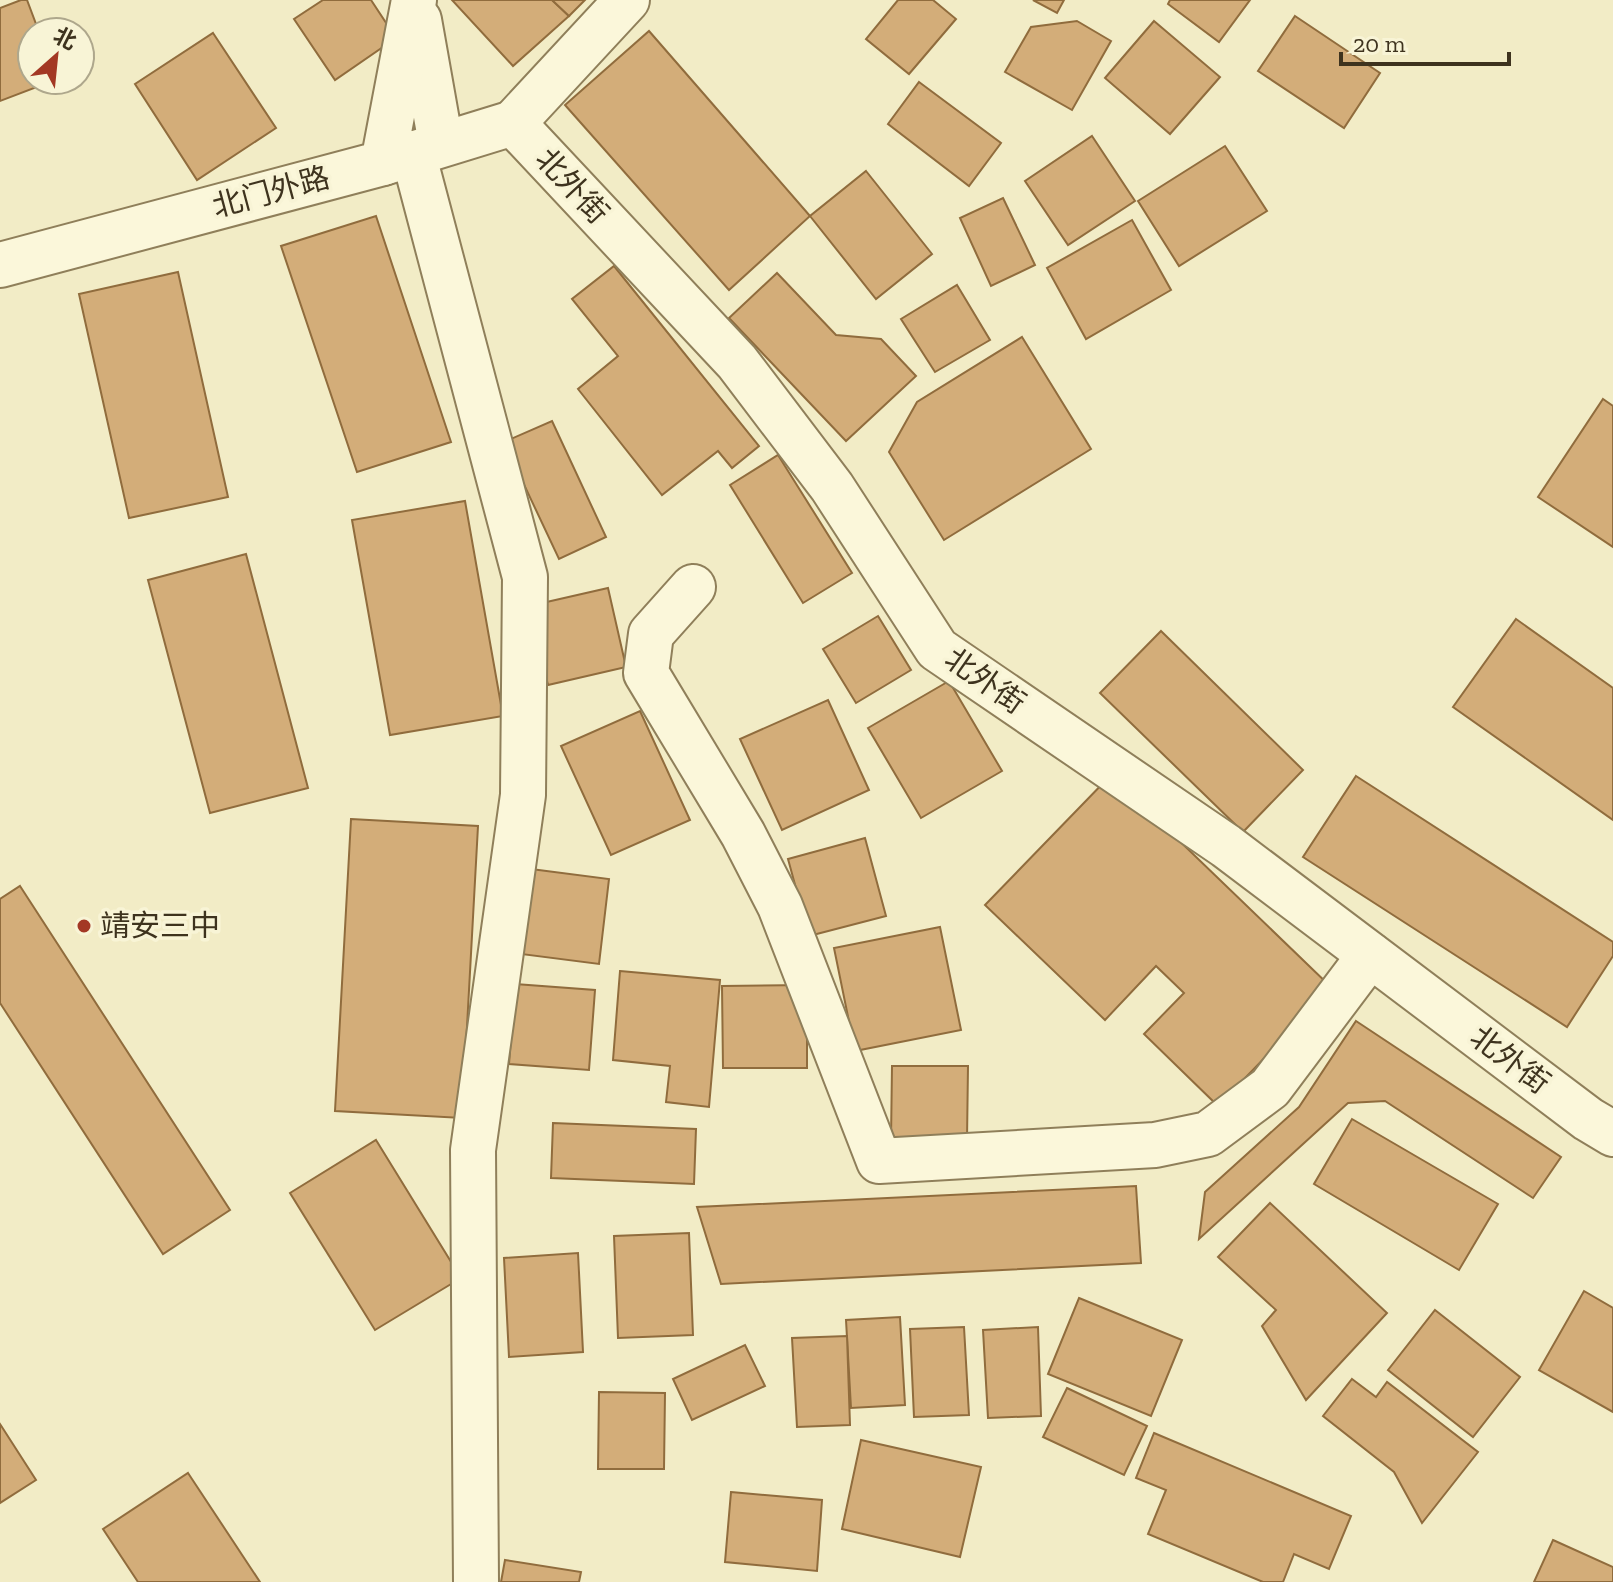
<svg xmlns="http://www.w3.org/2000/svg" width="1613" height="1582" font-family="'Zilla Slab','Noto Sans SC',serif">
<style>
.building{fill:#d3ad79;stroke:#906c3d;stroke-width:2}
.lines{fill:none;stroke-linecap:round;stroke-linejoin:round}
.minor-casing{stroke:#8f7f5a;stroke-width:48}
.minor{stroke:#fbf7da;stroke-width:44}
.poi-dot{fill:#a33824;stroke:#f8f4d6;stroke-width:3}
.labels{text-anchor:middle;stroke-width:7;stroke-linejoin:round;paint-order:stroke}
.street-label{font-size:30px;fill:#3e331e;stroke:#f8f4d6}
.poi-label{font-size:30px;fill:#3e331e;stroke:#f8f4d6;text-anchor:start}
</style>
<rect width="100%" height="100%" fill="#f2ecc6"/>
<g class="building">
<path d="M 21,0 L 27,0 L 39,32 L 32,32 L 32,80 L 55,80 L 0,101 L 0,8 Z"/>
<path d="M 323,0 L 371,0 L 396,38 L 335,80 L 294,19 Z"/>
<path d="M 452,0 L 552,0 L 569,16 L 513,66 Z"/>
<path d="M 552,0 L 585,0 L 569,16 Z"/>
<path d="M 898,0 L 933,0 L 956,19 L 909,74 L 866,39 Z"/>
<path d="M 1033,0 L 1064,0 L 1057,13 Z"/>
<path d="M 1170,0 L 1250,0 L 1219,42 L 1168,4 Z"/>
<path d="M 1295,16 L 1380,73 L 1344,128 L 1258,71 Z"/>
<path d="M 1077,21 L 1111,41 L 1072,110 L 1005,72 L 1031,27 Z"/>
<path d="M 1154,21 L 1220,77 L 1170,134 L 1105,78 Z"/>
<path d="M 649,31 L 810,216 L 729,290 L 565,105 Z"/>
<path d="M 213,33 L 276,128 L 197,180 L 135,84 Z"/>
<path d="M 919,82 L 1001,143 L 969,186 L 888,124 Z"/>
<path d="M 1092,136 L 1135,201 L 1068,245 L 1025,181 Z"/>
<path d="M 1225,146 L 1267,211 L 1179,266 L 1138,201 Z"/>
<path d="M 866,171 L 932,254 L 876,299 L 810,216 Z"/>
<path d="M 1003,198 L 1035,265 L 991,286 L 960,218 Z"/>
<path d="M 376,216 L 451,442 L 357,472 L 281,246 Z"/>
<path d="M 1132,220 L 1171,290 L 1086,339 L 1047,268 Z"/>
<path d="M 614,266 L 759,446 L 732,468 L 718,451 L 662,495 L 578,389 L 618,356 L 572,299 Z"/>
<path d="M 178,272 L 228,497 L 129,518 L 79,294 Z"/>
<path d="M 777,273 L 836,335 L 881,339 L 916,376 L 846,441 L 729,318 Z"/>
<path d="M 957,285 L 990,340 L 935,372 L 901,319 Z"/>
<path d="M 1022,337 L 1091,449 L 944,540 L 889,452 L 917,402 Z"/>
<path d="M 1603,399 L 1613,406 L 1613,547 L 1538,497 Z"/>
<path d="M 552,421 L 606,537 L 559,559 L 504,442 Z"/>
<path d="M 778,455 L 852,573 L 803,603 L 730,485 Z"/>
<path d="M 465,501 L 503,716 L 390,735 L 352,520 Z"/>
<path d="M 246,554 L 308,788 L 210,813 L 148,580 Z"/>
<path d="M 608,588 L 626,667 L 548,685 L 529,606 Z"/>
<path d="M 878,616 L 911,670 L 856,703 L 823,649 Z"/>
<path d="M 1516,619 L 1613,688 L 1613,820 L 1453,707 Z"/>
<path d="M 1161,631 L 1303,770 L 1243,832 L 1100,693 Z"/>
<path d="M 949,681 L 1002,771 L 921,818 L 868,728 Z"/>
<path d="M 828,700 L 869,790 L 782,830 L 740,739 Z"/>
<path d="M 640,711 L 690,820 L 611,855 L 561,746 Z"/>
<path d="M 1111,775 L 1332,988 L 1218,1106 L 1144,1034 L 1184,993 L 1156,966 L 1105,1020 L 985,905 Z"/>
<path d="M 1356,776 L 1613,942 L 1613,956 L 1567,1027 L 1303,857 Z"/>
<path d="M 351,819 L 478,826 L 462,1118 L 335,1111 Z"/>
<path d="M 865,838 L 886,916 L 809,936 L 788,859 Z"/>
<path d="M 531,869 L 609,879 L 599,964 L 521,954 Z"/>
<path d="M 20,886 L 230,1210 L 163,1254 L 0,1003 L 0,899 Z"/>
<path d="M 940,927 L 961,1030 L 855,1051 L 834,948 Z"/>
<path d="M 620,971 L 720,980 L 709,1107 L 666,1102 L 670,1066 L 613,1060 Z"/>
<path d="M 515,984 L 595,990 L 589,1070 L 509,1064 Z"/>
<path d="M 807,985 L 807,1068 L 723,1068 L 722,986 Z"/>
<path d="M 1356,1021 L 1561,1157 L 1533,1198 L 1385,1101 L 1348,1103 L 1199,1239 L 1205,1192 L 1299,1107 Z"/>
<path d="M 892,1066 L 968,1066 L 967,1140 L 891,1140 Z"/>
<path d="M 1352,1119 L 1498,1204 L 1459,1270 L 1314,1184 Z"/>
<path d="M 553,1123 L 696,1129 L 694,1184 L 551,1178 Z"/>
<path d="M 376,1140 L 461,1278 L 375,1330 L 290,1193 Z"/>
<path d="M 1136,1186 L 1141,1263 L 721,1284 L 697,1207 Z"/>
<path d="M 1270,1203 L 1387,1313 L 1306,1400 L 1262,1326 L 1276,1310 L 1218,1257 Z"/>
<path d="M 689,1233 L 693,1335 L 618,1338 L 614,1236 Z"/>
<path d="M 578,1253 L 583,1352 L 509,1357 L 504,1258 Z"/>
<path d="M 1584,1291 L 1613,1308 L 1613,1412 L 1539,1370 Z"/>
<path d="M 1079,1298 L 1182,1340 L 1151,1416 L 1048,1374 Z"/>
<path d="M 1435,1310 L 1520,1377 L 1473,1437 L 1388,1370 Z"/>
<path d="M 900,1317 L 905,1405 L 851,1408 L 846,1320 Z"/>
<path d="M 964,1327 L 969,1415 L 914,1417 L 910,1329 Z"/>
<path d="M 1038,1327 L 1041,1416 L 988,1418 L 983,1330 Z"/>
<path d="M 847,1336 L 850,1425 L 797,1427 L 792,1338 Z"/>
<path d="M 745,1345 L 765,1386 L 692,1420 L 673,1379 Z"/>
<path d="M 1352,1379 L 1376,1397 L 1387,1382 L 1478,1452 L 1422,1523 L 1394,1472 L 1323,1416 Z"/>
<path d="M 1067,1388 L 1147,1426 L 1124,1475 L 1043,1437 Z"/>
<path d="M 599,1392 L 665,1393 L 664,1469 L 598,1469 Z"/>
<path d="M 0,1424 L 36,1480 L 0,1503 Z"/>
<path d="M 1154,1433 L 1351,1516 L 1329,1569 L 1294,1554 L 1283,1582 L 1263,1582 L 1148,1534 L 1166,1490 L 1136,1478 Z"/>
<path d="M 861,1440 L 981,1467 L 960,1557 L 842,1529 Z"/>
<path d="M 188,1473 L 260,1582 L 138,1582 L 103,1529 Z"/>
<path d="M 731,1492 L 822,1500 L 817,1571 L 725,1562 Z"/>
<path d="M 1553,1540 L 1613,1567 L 1613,1582 L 1534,1582 Z"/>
<path d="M 505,1560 L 581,1572 L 579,1582 L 501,1582 Z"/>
</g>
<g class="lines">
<g class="minor-casing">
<g id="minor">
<path d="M 419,20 L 441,144"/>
<path d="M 513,123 L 627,0"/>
<path d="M 413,153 L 525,577 L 523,795 L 473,1150 L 476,1582"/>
<path d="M 383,163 L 513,123 L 737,362 L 832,487 L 937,649 L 1226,846 L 1588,1119 L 1613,1134"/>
<path d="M 0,265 L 383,163 L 414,0"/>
<path d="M 693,587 L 651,634 L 646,673 L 743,834 L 780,906 L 879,1161 L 1155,1145 L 1208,1134 L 1270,1088 L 1370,955"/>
</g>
</g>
<use href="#minor" class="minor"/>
</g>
<circle class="poi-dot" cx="84" cy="926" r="8"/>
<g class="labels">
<g class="street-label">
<text transform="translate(572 186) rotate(47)" y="10">北外街</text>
<text transform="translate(271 192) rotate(-15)" y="10">北门外路</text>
<text transform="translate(985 681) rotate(35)" y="10">北外街</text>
<text transform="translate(1510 1060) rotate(37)" y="10">北外街</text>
</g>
<g class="poi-label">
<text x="100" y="936">靖安三中</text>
</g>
</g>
<g transform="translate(56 56) rotate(27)"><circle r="38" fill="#f8f4d6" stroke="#aea78c" stroke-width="2"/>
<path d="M0-6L14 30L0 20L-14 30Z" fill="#a33824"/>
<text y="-12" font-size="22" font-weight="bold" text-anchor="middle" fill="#3e331e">北</text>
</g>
<path d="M1341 52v12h168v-12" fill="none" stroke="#3e331e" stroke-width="4"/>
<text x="1353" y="52" font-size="24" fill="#3e331e" stroke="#f8f4d6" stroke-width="6" paint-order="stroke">20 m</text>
</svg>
